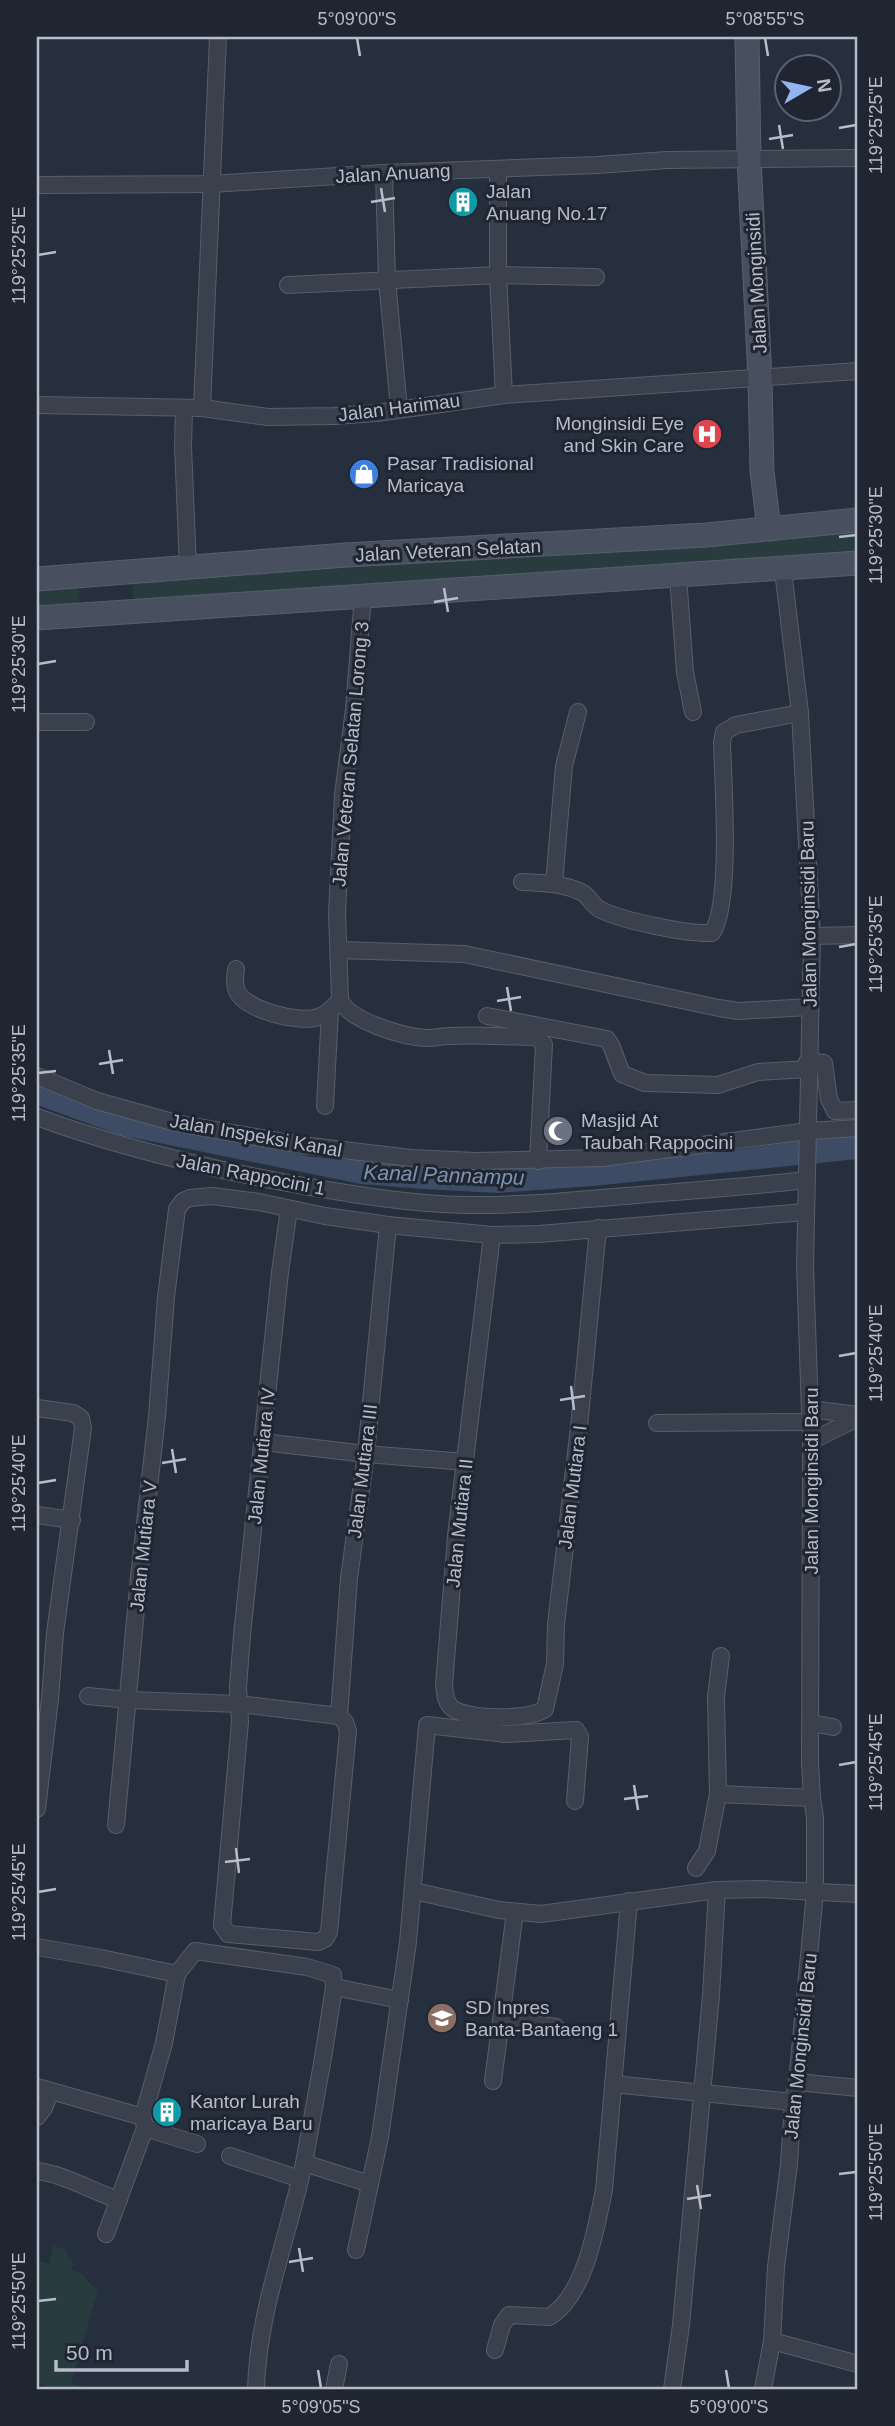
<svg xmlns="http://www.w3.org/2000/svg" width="895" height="2426" font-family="Helvetica,sans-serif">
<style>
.green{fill:#283b3e}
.water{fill:#3d4c64}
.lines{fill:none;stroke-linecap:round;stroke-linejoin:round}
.street-casing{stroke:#585f6b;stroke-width:18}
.secondary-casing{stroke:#585f6b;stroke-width:25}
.street{stroke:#3a414d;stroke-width:16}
.secondary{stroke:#485060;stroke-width:23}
.ticks{fill:none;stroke:#b6bcc8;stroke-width:2.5}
.labels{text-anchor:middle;stroke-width:6;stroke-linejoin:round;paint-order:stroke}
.street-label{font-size:19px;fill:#b6bcc8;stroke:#1f2632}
.poi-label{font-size:19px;fill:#b6bcc8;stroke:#1f2632;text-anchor:start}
.water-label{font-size:21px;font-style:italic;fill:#8092ad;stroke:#1f2632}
.neatline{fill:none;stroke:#b6bcc8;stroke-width:2.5}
.ticks-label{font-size:18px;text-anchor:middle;fill:#b6bcc8}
</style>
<rect width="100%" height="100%" fill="#262f3d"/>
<g class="green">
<path d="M 858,525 L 858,556 L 135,601 L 130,576 Z"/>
<path d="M 78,579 L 81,611 L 37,613 L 37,582 Z"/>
<path d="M 53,2246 L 67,2250 L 68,2256 L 73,2260 L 72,2270 L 83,2274 L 87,2281 L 98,2290 L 71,2383 L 94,2389 L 51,2389 L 37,2382 L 37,2260 L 49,2264 Z"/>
</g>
<path class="water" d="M 37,1083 L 147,1121 L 312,1157 L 478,1169 L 587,1165 L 744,1149 L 858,1132 L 858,1159 L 593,1186 L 498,1193 L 423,1189 L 361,1184 L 120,1135 L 37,1105 Z"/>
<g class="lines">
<g class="street-casing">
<g id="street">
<path d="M 498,169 L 498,275 L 504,395"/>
<path d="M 384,173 L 387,280 L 399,409"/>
<path d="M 37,185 L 211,184 L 384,173 L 597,165 L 667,160 L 858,158"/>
<path d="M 288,285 L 498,275 L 596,277"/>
<path d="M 37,405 L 202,408 L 268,417 L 334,416 L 377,413 L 504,395 L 858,371"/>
<path d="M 202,408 L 218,37"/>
<path d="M 184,409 L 183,446 L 188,567"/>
<path d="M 678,576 L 685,672 L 693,712"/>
<path d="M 363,595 L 354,709 L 343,795 L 337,913 L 340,1000 C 350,1021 403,1037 427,1038 C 434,1038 441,1036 449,1036 C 477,1034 507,1037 536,1037 L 544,1044 L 538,1161"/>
<path d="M 37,722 L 86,722"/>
<path d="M 522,882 C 542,883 562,883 581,892 C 590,896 592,906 601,910 C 624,921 686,934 712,933 C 732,904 723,781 722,742 L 724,732 L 736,725 L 800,713"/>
<path d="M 554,884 L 564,766 L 578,712"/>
<path d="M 812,936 L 858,935"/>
<path d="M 339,950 L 464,954 L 719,1008 L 738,1011 L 810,1007"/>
<path d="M 236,969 C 235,976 234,984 237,991 C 245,1010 300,1024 318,1017 C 328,1014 333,1007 340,1000"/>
<path d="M 487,1016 L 607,1039 L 611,1045 L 622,1074 L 645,1083 L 718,1085 L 758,1072 L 808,1069"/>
<path d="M 807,1062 L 824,1063 L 829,1099 L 835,1111 L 858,1110"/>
<path d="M 37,1076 L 97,1101 L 176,1123 L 301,1145 L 411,1158 L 476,1161 L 602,1158 L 808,1131 L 858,1128"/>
<path d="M 325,1106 L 330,1011"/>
<path d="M 37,1117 C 120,1148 206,1168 293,1184 C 351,1194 408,1204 467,1205 C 520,1206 573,1200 626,1196 C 686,1191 746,1187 806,1180"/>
<path d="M 289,1209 L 280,1272 L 242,1635 L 238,1687 L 240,1722 L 222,1925 L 228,1934 L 318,1942 L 325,1939 L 329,1932 L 348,1731 L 345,1722 L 339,1716"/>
<path d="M 492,1235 L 456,1536 L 444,1685 C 445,1692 445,1700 450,1706 C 463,1721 530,1720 545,1709 L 555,1664 L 556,1624 L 579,1427 L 598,1228"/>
<path d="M 37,1408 L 73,1413 L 81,1418 L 83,1428 L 55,1633 L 50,1699 L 37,1809"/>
<path d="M 810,1409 L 858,1415"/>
<path d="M 657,1423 L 810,1422"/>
<path d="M 811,1441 L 858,1418"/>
<path d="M 263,1442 L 366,1454 L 466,1462"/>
<path d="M 37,1515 L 72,1520"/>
<path d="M 88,1696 L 129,1700 L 239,1704 L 339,1716"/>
<path d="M 339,1716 L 349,1578 L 366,1454 L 388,1225"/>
<path d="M 811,1723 L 833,1727"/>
<path d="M 718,1794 L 812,1798"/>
<path d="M 116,1825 L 139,1577 L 157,1416 L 166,1297 L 177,1209 L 183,1201 L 190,1198 L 212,1196 L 259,1202 L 325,1216 L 388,1225 L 492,1235 L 539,1234 L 805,1212"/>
<path d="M 696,1868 L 707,1851 L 718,1794 L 716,1697 L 721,1656"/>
<path d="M 414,1891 L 499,1910 L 541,1914 L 717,1890 L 761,1889 L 858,1894"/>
<path d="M 37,1947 L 101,1958 L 177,1974 L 195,1951 L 307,1967 L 333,1975 L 334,1987 L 400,2000"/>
<path d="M 503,2019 L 556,2027"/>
<path d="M 493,2081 L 515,1912"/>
<path d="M 797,2082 L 858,2088"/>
<path d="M 613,2084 L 793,2102"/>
<path d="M 37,2087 L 143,2117"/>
<path d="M 37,2117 L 44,2108 L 50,2092"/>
<path d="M 145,2128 L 197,2144"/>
<path d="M 230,2156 L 300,2179"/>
<path d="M 304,2163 L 323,2058 L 334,1987"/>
<path d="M 37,2171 C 67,2175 91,2191 119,2200"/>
<path d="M 106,2234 L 145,2128 L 143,2117 L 164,2043 L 177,1974"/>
<path d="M 356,2250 L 380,2137 L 408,1942 L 427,1725 L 506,1734 L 576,1730 L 580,1737 L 575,1801"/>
<path d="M 772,2341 L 858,2364"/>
<path d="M 495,2350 L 502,2325 L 509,2315 L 549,2317 C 585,2296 596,2228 604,2190 L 629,1901"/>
<path d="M 256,2389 C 258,2311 288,2238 304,2163 L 370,2184"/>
<path d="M 334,2389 L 339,2364"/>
<path d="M 672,2389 L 681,2325 L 711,1995 L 717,1890"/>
<path d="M 763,2389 L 772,2341 L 776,2267 L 789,2164 L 793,2102 L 797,2082 L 815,1892 L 815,1817 L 812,1798 L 810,1763 L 811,1441 L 805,1267 L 812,936 L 800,713 L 783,570"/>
</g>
</g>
<g class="secondary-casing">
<g id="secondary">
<path d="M 747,37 L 749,158 L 760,379 L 762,471 L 769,529"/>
<path d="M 37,579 L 346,555 L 706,535 L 858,520"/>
<path d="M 37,618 L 858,563"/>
</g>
</g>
<use href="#street" class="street"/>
<use href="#secondary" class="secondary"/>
</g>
<path class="ticks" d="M 357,38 L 360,56M 765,38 L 768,56M 779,125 L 783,149M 839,128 L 856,125M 769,139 L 793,135M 381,188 L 385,212M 371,202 L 395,198M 38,255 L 56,252M 839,537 L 856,535M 444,588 L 448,612M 434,602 L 458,598M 38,664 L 56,661M 839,947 L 856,944M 507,987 L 511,1011M 497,1001 L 521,997M 109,1050 L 113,1074M 99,1064 L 123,1060M 38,1073 L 56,1071M 839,1356 L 856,1353M 571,1386 L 574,1410M 560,1400 L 585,1396M 172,1449 L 176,1473M 162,1463 L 186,1459M 38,1483 L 56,1480M 839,1765 L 856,1762M 634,1785 L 638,1810M 624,1799 L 648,1796M 236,1848 L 239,1873M 225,1862 L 250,1859M 38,1892 L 56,1889M 839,2174 L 856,2172M 697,2185 L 701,2209M 687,2199 L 711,2195M 299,2248 L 303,2272M 289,2262 L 313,2258M 38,2301 L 56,2299M 318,2370 L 321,2388M 726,2370 L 729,2388"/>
<defs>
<g id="building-disc" transform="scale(1.575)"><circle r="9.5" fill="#0f9aa8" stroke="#1f2632"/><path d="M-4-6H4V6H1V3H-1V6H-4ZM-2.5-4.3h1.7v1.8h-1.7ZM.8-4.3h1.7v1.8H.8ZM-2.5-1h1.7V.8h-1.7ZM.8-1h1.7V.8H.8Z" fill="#fff"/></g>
<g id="hospital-disc" transform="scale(1.575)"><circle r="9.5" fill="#e0444e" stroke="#1f2632"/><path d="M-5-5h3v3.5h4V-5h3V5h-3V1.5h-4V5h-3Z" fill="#fff"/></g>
<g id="shop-disc" transform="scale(1.575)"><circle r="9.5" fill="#3f7fe0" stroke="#1f2632"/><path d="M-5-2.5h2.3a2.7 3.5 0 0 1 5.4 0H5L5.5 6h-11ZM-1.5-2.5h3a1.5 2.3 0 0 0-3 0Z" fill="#fff"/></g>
<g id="mosque-disc" transform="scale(1.575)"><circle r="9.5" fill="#6b7280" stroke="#1f2632"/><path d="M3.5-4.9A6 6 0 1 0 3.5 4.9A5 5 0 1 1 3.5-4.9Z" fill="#fff"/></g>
<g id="school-disc" transform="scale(1.575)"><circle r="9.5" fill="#8d6e63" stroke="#1f2632"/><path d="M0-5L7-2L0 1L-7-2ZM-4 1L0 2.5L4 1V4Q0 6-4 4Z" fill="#fff"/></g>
</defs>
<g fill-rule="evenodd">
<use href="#building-disc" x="463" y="202"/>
<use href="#hospital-disc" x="707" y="434"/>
<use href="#shop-disc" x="364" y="474"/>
<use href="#mosque-disc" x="558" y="1131"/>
<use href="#school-disc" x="442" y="2018"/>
<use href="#building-disc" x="167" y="2112"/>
</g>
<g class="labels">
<g class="street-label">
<text transform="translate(393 173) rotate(-3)" y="7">Jalan Anuang</text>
<text transform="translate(756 283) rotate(-93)" y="7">Jalan Monginsidi</text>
<text transform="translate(399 407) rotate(-7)" y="7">Jalan Harimau</text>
<text transform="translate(448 550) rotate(-3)" y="7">Jalan Veteran Selatan</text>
<text transform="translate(350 754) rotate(-85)" y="7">Jalan Veteran Selatan Lorong 3</text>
<text transform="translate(808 914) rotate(-91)" y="7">Jalan Monginsidi Baru</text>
<text transform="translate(256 1135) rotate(10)" y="7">Jalan Inspeksi Kanal</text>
<text transform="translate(251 1174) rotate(11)" y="7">Jalan Rappocini 1</text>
<text transform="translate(261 1456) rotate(-84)" y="7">Jalan Mutiara IV</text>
<text transform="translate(362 1471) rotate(-83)" y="7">Jalan Mutiara III</text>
<text transform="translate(811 1481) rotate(-90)" y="7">Jalan Monginsidi Baru</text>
<text transform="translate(572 1487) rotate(-83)" y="7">Jalan Mutiara I</text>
<text transform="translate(459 1523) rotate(-84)" y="7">Jalan Mutiara II</text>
<text transform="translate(143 1546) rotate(-84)" y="7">Jalan Mutiara V</text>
<text transform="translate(800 2046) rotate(-84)" y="7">Jalan Monginsidi Baru</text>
</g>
<g class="poi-label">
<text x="486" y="198">Jalan<tspan x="486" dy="22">Anuang No.17</tspan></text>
<text x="684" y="430" text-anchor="end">Monginsidi Eye<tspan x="684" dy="22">and Skin Care</tspan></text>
<text x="387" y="470">Pasar Tradisional<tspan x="387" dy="22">Maricaya</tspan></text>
<text x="581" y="1127">Masjid At<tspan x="581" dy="22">Taubah Rappocini</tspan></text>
<text x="465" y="2014">SD Inpres<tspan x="465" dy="22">Banta-Bantaeng 1</tspan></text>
<text x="190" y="2108">Kantor Lurah<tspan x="190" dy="22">maricaya Baru</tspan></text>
</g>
<g class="water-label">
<text transform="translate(444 1175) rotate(2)" y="7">Kanal Pannampu</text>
</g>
</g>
<rect width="895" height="2426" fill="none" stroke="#1f2632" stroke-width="77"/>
<g transform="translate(808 88) rotate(81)"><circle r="33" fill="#1f2632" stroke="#5b626e" stroke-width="2"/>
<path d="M0-5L12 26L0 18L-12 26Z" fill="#93b4f0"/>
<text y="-10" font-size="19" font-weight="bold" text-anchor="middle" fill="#b6bcc8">N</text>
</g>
<path d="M56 2360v10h131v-10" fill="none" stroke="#b6bcc8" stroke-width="3.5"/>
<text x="66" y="2360" font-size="21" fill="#b6bcc8" stroke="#1f2632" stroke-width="5" paint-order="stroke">50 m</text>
<rect x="38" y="38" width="818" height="2350" class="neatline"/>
<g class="ticks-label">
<text x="357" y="25">5°09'00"S</text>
<text x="765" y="25">5°08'55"S</text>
<text transform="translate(876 125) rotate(-90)" y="6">119°25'25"E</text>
<text transform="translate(19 255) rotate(-90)" y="6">119°25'25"E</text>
<text transform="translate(876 535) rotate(-90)" y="6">119°25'30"E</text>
<text transform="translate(19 664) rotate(-90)" y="6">119°25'30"E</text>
<text transform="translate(876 944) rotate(-90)" y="6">119°25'35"E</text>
<text transform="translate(19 1073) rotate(-90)" y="6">119°25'35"E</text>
<text transform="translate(876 1353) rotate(-90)" y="6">119°25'40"E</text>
<text transform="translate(19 1483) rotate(-90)" y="6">119°25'40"E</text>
<text transform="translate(876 1762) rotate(-90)" y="6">119°25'45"E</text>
<text transform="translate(19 1892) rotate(-90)" y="6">119°25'45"E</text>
<text transform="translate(876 2172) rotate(-90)" y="6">119°25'50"E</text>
<text transform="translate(19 2301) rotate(-90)" y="6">119°25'50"E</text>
<text x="321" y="2413">5°09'05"S</text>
<text x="729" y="2413">5°09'00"S</text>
</g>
</svg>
